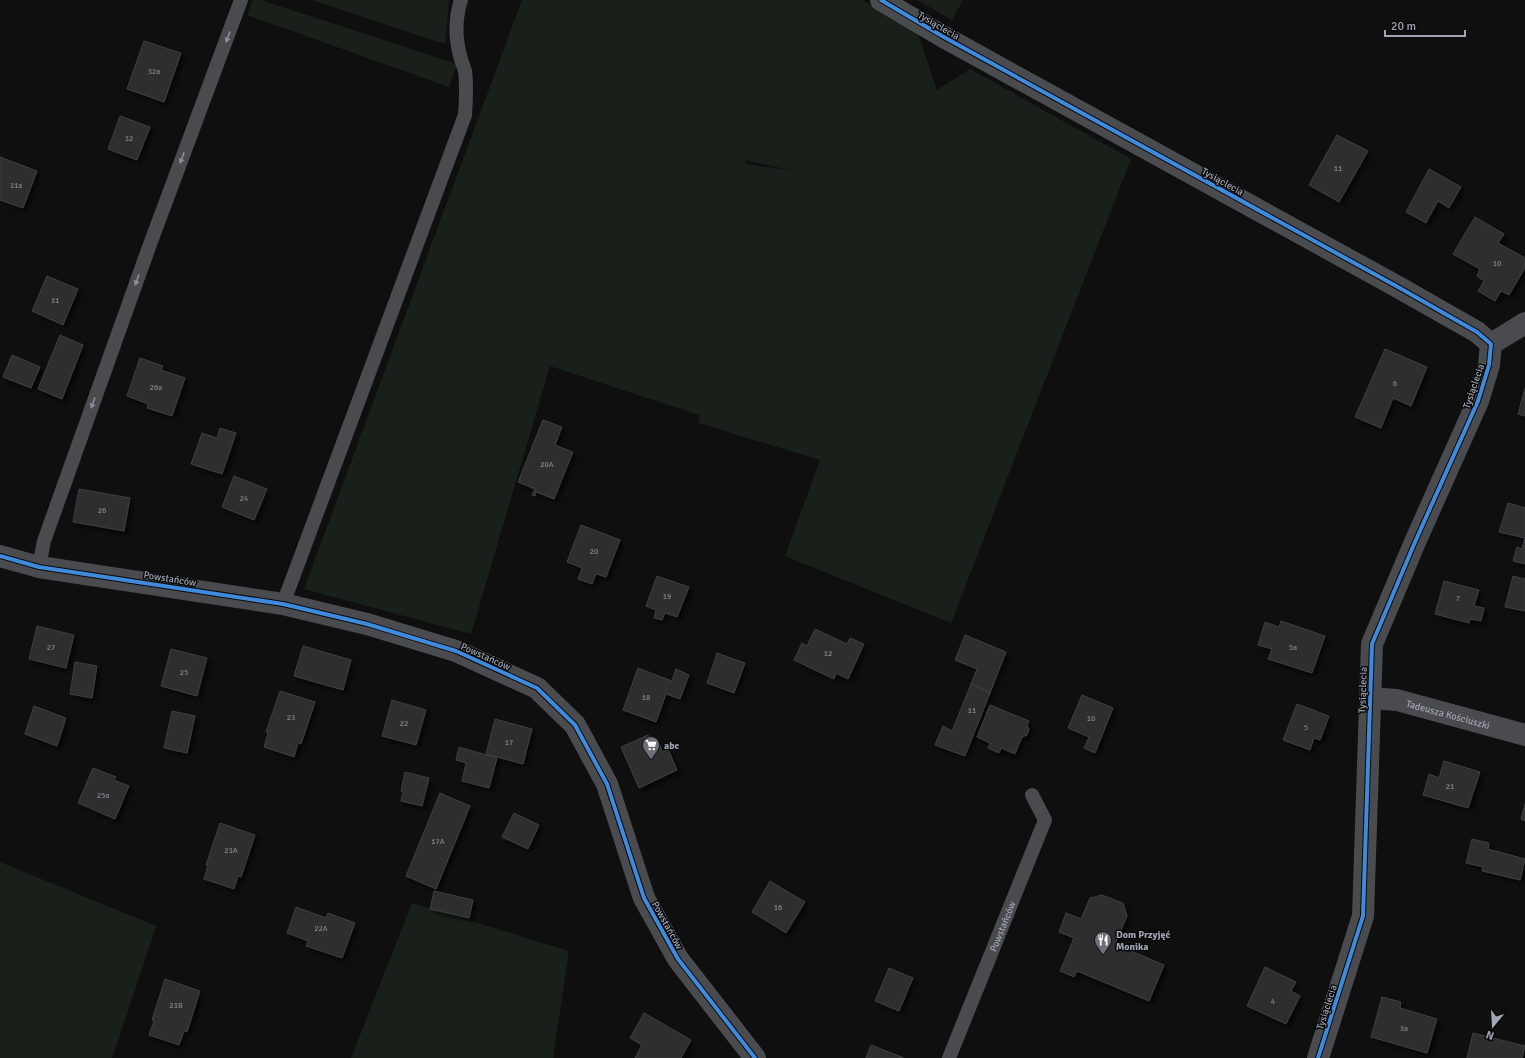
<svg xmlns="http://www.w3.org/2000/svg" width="1525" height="1058" font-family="Signika,sans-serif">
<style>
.green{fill:#19201a;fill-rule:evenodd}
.building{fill:#2d2d2f;stroke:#3e4044;filter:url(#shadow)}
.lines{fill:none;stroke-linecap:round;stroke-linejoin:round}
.lane{stroke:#4a4b4f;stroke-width:14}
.street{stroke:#4a4b4f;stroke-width:22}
.cycleway-casing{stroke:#0a0a0b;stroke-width:6}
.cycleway{stroke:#408adc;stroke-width:4}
.oneway{fill:#8a8e99}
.labels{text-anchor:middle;stroke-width:3;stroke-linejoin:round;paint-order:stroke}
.number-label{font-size:8px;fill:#828791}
.street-label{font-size:10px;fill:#9fa5b2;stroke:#0a0a0b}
.poi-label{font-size:10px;font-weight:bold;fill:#9fa5b2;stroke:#0a0a0b;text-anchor:start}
</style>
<defs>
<filter id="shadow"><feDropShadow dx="3.5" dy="3.5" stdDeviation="2" flood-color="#0009"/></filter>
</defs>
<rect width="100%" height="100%" fill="#0f0f10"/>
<g class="green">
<path d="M 253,0 L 261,0 L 457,64 L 449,87 L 247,15 Z"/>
<path d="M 313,0 L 449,0 L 445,44 Z"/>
<path d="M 522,0 L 862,0 L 918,33 L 937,90 L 970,69 L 1131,159 L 951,623 L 785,556 L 820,460 L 699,423 L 699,415 L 550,366 L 471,634 L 304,589 ZM 745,160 L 794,171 L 745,164 Z"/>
<path d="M 917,0 L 963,0 L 952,20 Z"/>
<path d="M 0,862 L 156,926 L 112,1058 L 0,1058 Z"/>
<path d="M 412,903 L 569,951 L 553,1058 L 351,1058 Z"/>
</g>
<g class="building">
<path d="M 144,41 L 181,53 L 164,102 L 127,89 Z"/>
<path d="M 120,116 L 150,127 L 137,160 L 108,149 Z"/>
<path d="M 1337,135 L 1368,151 L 1339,202 L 1309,185 Z"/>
<path d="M 0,157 L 37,171 L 23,208 L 0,200 Z"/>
<path d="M 1429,169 L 1461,187 L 1449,208 L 1438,201 L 1426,223 L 1406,212 Z"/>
<path d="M 1475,217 L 1504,234 L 1498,243 L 1525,258 L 1525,268 L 1509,295 L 1501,291 L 1495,301 L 1478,291 L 1484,281 L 1477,276 L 1480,269 L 1453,254 Z"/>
<path d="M 47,276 L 78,289 L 63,325 L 32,311 Z"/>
<path d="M 60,335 L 83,345 L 62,399 L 38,389 Z"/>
<path d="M 1385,349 L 1427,367 L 1411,406 L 1393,398 L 1381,428 L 1355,417 Z"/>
<path d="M 12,355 L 40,367 L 31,388 L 3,377 Z"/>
<path d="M 140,358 L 163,366 L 161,370 L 185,378 L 172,416 L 147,408 L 148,404 L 127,396 Z"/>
<path d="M 1525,388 L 1525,416 L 1518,414 Z"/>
<path d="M 543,420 L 562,427 L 555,445 L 573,452 L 554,499 L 536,492 L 535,496 L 532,495 L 535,489 L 518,482 Z"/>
<path d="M 220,428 L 236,433 L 222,474 L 191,464 L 202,433 L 217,438 Z"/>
<path d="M 234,476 L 267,489 L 254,520 L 222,507 Z"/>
<path d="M 79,489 L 130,498 L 124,531 L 73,522 Z"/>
<path d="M 1508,503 L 1525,508 L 1525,564 L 1513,561 L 1517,547 L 1522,549 L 1525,538 L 1499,532 Z"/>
<path d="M 581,525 L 620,540 L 606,577 L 596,574 L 592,584 L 578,579 L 582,568 L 567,562 Z"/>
<path d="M 657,576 L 689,587 L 677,617 L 665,613 L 662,620 L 654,618 L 656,610 L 646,606 Z"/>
<path d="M 1513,576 L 1525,579 L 1525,611 L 1505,607 Z"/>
<path d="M 1444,581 L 1479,590 L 1474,606 L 1484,608 L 1481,621 L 1470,619 L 1469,623 L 1435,614 Z"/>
<path d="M 1281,621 L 1325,636 L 1312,673 L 1268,659 L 1272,649 L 1258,645 L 1265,622 L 1279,627 Z"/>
<path d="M 37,626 L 74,635 L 66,668 L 29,659 Z"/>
<path d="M 815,629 L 847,644 L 850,638 L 864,644 L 848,679 L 836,673 L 834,679 L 794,660 L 802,643 L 807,646 Z"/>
<path d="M 965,635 L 1006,652 L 990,693 L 971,684 L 977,669 L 955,660 Z"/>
<path d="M 303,646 L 351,660 L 343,690 L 294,676 Z"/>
<path d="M 171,649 L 207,658 L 197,696 L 161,686 Z"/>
<path d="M 717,653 L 745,663 L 734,693 L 707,683 Z"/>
<path d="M 75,662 L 97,666 L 92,698 L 70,694 Z"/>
<path d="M 638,668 L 672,681 L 676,669 L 689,675 L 680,699 L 666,694 L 656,722 L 623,710 Z"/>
<path d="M 971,684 L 990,693 L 965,756 L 935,745 L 943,726 L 952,731 Z"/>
<path d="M 280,691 L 315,702 L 301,744 L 298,743 L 294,757 L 264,747 L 268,733 L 266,732 Z"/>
<path d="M 1082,695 L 1113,708 L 1095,753 L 1084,748 L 1089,737 L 1068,728 Z"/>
<path d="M 392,700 L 426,710 L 416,745 L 382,736 Z"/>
<path d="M 1297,704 L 1329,716 L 1320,740 L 1314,738 L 1310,750 L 1283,740 Z"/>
<path d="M 990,705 L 1029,721 L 1027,725 L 1029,729 L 1027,735 L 1022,737 L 1015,754 L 1001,748 L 999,753 L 988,748 L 990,743 L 977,737 Z"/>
<path d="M 34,706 L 66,718 L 57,746 L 25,734 Z"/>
<path d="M 172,711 L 195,716 L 187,753 L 164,748 Z"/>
<path d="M 495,719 L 532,729 L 523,764 L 486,754 Z"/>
<path d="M 648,735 L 653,748 L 660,745 L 662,752 L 668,749 L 677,770 L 639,788 L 621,747 Z"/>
<path d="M 459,747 L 497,758 L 489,788 L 462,781 L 466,763 L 456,760 Z"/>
<path d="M 1444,761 L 1480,772 L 1468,808 L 1423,795 L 1429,774 L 1439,778 Z"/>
<path d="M 93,768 L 116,777 L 114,780 L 129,786 L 115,819 L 78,803 Z"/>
<path d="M 405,772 L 429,778 L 422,806 L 401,801 L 403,792 L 401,791 Z"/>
<path d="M 440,793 L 470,806 L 436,889 L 406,876 Z"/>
<path d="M 1525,804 L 1525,821 L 1521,819 Z"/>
<path d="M 514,813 L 539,825 L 528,849 L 502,837 Z"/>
<path d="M 220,823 L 255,835 L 241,877 L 238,876 L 234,889 L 204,879 L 208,865 L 206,865 Z"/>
<path d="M 1472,839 L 1489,843 L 1488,849 L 1525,859 L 1520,880 L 1482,871 L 1483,867 L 1466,863 Z"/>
<path d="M 770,881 L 805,902 L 786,933 L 752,912 Z"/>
<path d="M 434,891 L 473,900 L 469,918 L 430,909 Z"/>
<path d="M 1102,895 L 1123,903 L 1127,916 L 1115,944 L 1164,965 L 1149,1001 L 1077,971 L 1074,977 L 1060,971 L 1074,938 L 1059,932 L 1066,913 L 1081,919 L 1090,898 Z"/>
<path d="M 296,907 L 326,918 L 328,913 L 355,923 L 342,958 L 306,946 L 308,941 L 287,933 Z"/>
<path d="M 1265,967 L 1296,982 L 1291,991 L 1300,996 L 1286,1024 L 1247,1006 Z"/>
<path d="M 889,968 L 913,978 L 899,1011 L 875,1001 Z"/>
<path d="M 165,979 L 200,991 L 187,1032 L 184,1031 L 179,1045 L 149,1035 L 154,1021 L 152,1020 Z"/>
<path d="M 1382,997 L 1401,1002 L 1400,1008 L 1437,1019 L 1427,1053 L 1371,1037 Z"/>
<path d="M 644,1013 L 691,1040 L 681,1058 L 635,1058 L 642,1045 L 630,1038 Z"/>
<path d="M 1473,1033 L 1525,1046 L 1522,1058 L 1467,1058 Z"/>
<path d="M 871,1045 L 904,1058 L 866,1058 Z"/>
</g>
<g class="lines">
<g class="lane">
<path d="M 39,567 L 44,541 L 149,247 L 241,0"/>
<path d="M 283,604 L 465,115 C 466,100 467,86 465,71 C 464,67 462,63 461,59 C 455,39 455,19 461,0"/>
<path id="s1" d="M 949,1058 L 1045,820 L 1032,795"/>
</g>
<g class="street">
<path d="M 881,0 L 942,36 L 1398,287 L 1477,332 L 1491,344"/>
<path d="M 1491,344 L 1525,323"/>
<path d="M 0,556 L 39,567 L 283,604 L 367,624 L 456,651 L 537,688 L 575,725 L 607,784 L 644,898 L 678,959 L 755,1058"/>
<path id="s2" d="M 1370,698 L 1397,700 L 1525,735"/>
<path d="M 1318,1058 L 1363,916 L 1372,644 L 1415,542 L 1478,401 L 1489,365 L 1491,344"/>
</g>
<g class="cycleway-casing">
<g id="cycleway">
<path d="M 881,0 L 942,36 L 1398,287 L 1477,332 L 1491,344 L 1489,365 L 1478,401 L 1415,542 L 1372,644 L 1363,916 L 1318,1058"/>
<path d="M 0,556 L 39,567 L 283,604 L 367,624 L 456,651 L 537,688 L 575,725 L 607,784 L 644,898 L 678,959 L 755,1058"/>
</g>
</g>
<use href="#cycleway" class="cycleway"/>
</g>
<defs><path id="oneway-solid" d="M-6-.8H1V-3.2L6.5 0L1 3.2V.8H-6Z"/></defs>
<g class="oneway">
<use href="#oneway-solid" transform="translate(228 37) rotate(111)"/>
<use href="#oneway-solid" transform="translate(182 158) rotate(111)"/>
<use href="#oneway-solid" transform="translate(137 280) rotate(110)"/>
<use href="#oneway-solid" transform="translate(93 403) rotate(110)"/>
</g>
<defs>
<g id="supermarket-pin" transform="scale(0.9)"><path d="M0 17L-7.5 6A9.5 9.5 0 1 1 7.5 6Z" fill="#6d7079" stroke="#0a0a0b"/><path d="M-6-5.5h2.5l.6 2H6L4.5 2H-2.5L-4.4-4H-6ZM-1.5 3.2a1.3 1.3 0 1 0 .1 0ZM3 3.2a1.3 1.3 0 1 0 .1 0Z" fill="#fff"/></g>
<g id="restaurant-pin" transform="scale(0.9)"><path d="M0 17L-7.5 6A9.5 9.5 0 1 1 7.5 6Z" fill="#6d7079" stroke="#0a0a0b"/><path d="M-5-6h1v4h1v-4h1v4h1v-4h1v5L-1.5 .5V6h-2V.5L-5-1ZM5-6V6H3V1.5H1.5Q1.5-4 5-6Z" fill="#fff"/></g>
</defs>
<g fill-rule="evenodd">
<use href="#supermarket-pin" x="651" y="745"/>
<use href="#restaurant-pin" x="1103" y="940"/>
</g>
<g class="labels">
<g class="number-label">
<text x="154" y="74">32a</text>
<text x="129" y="141">32</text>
<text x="1338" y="171">11</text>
<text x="16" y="188">31a</text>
<text x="1497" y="266">10</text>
<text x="55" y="303">31</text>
<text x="1395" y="386">6</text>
<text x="156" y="390">26a</text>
<text x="547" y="467">20A</text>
<text x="244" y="501">24</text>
<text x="102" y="513">26</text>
<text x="594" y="554">20</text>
<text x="667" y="599">19</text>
<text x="1458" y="601">7</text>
<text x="51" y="650">27</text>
<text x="1293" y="650">5a</text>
<text x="828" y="656">12</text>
<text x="184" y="675">25</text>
<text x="646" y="700">18</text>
<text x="972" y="713">11</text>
<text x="291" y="720">23</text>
<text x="1091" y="721">10</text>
<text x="404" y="726">22</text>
<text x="1306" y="730">5</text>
<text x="509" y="745">17</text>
<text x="1450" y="789">21</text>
<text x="103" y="798">25a</text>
<text x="438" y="844">17A</text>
<text x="231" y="853">23A</text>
<text x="778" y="910">16</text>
<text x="321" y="931">22A</text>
<text x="1273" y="1004">4</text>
<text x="176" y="1008">23B</text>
<text x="1404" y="1031">3a</text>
</g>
<g class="street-label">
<text transform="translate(939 25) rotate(30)" y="4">Tysiąclecia</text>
<text transform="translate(1223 181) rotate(29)" y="4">Tysiąclecia</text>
<text transform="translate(1473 386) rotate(-71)" y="4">Tysiąclecia</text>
<text transform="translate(170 578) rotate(9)" y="4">Powstańców</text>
<text transform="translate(486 656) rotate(24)" y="4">Powstańców</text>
<text transform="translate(1362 690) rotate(-88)" y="4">Tysiąclecia</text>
<text dy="4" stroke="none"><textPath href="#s2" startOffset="80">Tadeusza Kościuszki</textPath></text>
<text transform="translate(668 925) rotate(61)" y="4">Powstańców</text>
<text dy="4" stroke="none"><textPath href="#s1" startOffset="142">Powstańców</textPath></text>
<text transform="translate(1326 1007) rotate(-72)" y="4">Tysiąclecia</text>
</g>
<g class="poi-label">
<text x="664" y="749">abc</text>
<text x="1116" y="938">Dom Przyjęć<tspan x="1116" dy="12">Monika</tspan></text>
</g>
</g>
<g transform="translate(1493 1026) rotate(198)" stroke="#0a0a0b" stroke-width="3" paint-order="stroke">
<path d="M0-3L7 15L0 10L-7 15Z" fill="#9fa5b2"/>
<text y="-6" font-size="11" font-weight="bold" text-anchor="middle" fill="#9fa5b2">N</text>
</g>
<path d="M1385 30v6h80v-6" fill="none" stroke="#9fa5b2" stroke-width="2"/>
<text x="1391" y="30" font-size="12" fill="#9fa5b2" stroke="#0a0a0b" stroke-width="3" paint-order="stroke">20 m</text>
</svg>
